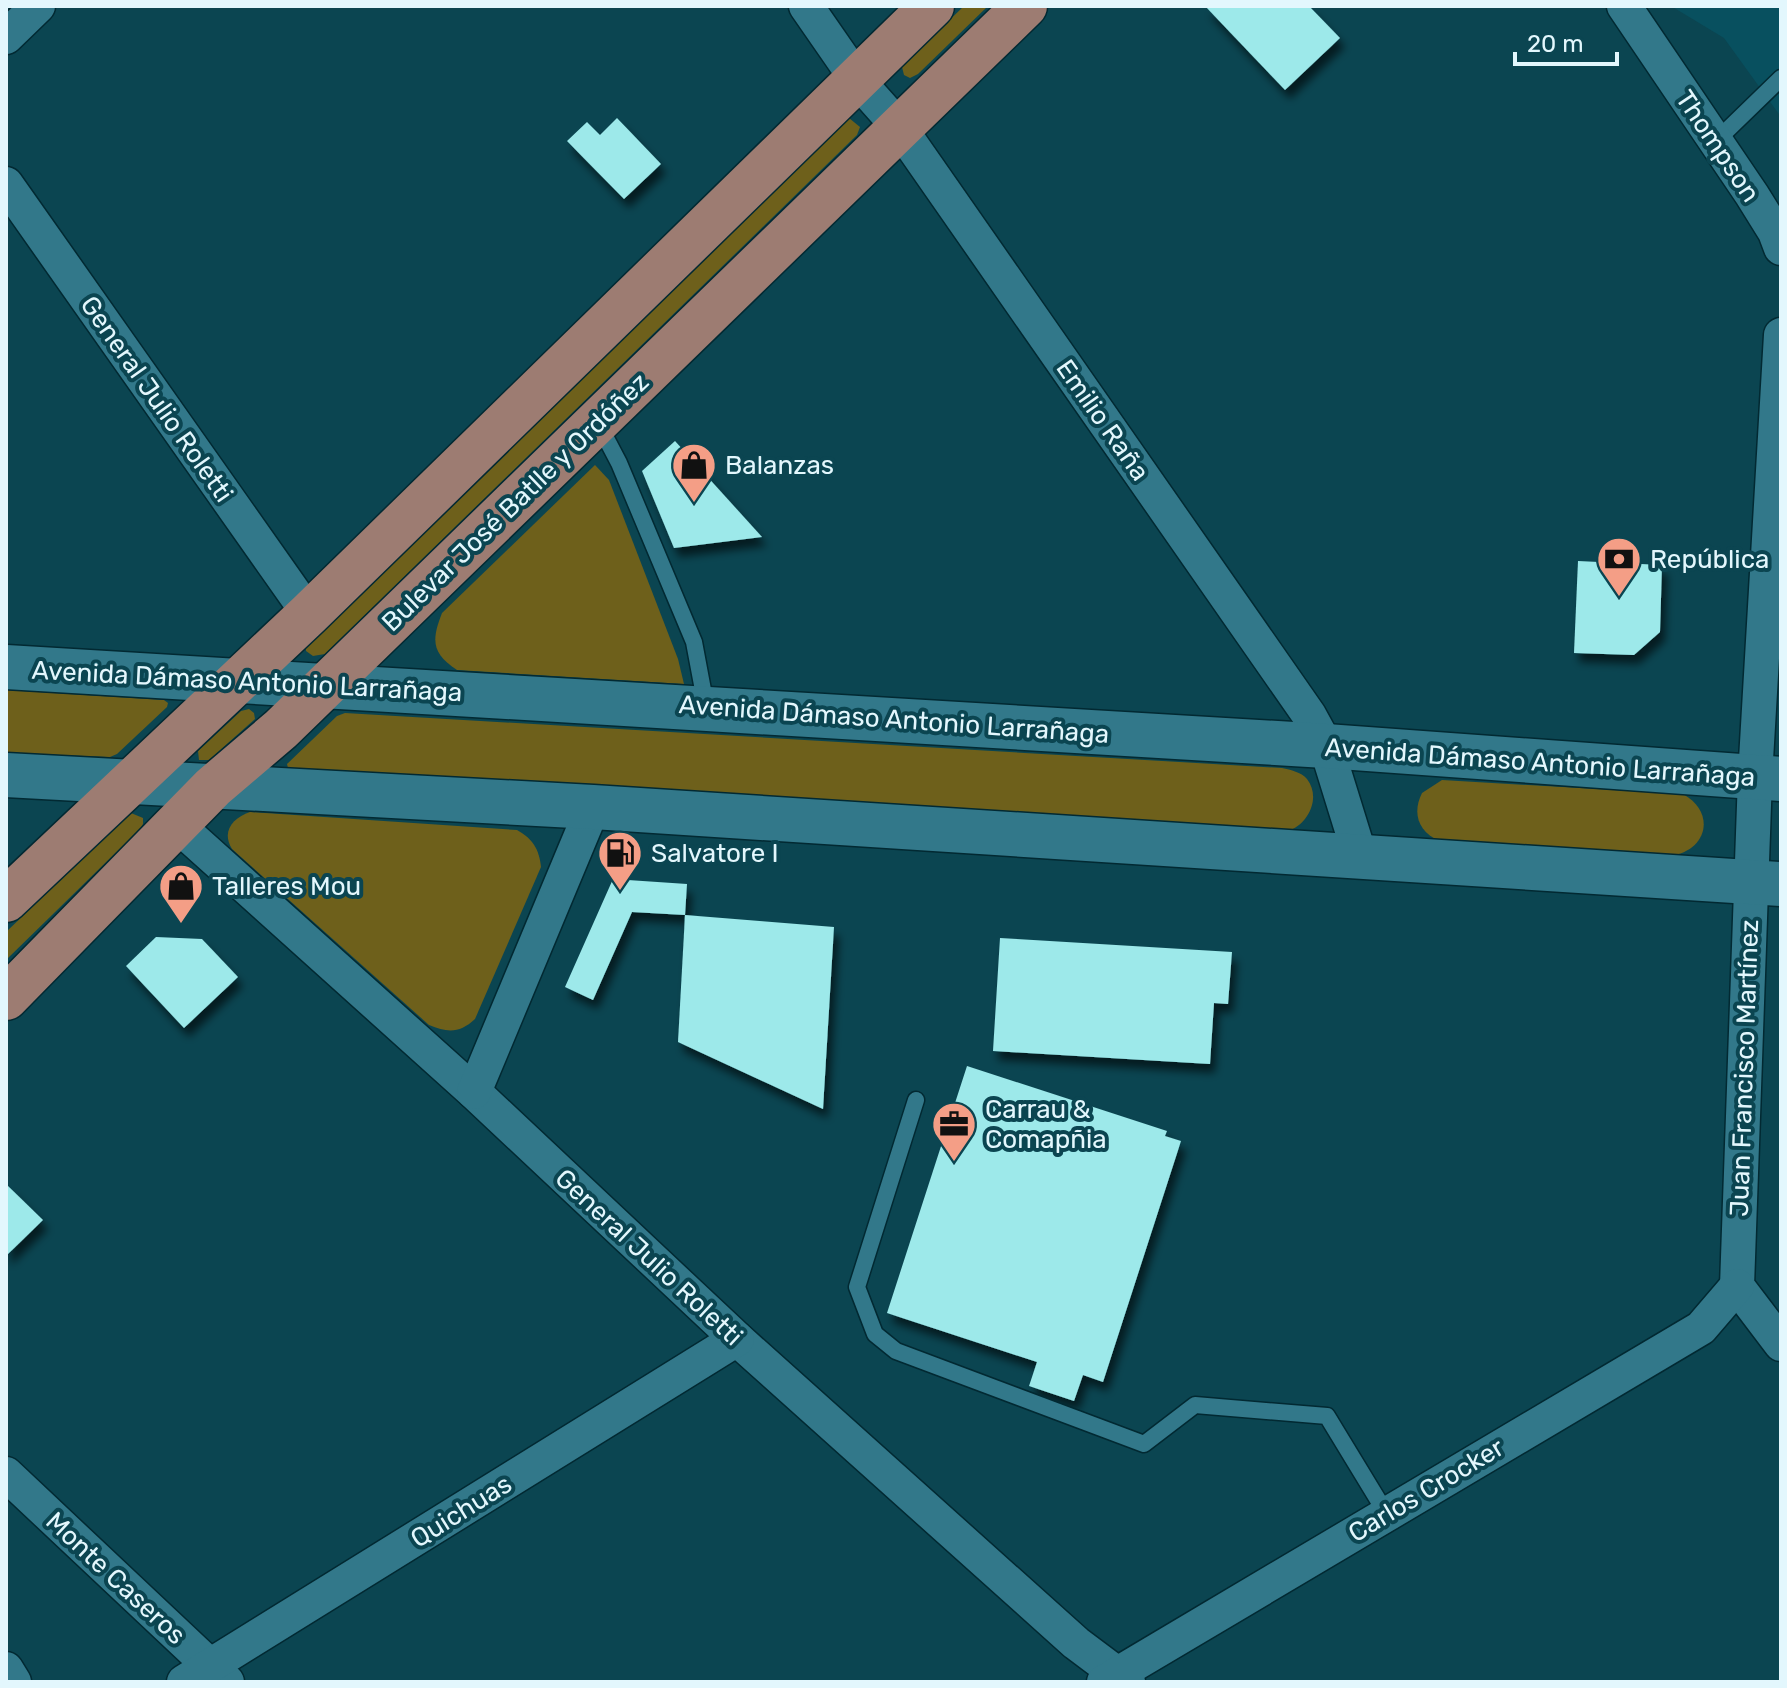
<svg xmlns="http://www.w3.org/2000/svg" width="1787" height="1688" font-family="Rubik,sans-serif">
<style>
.built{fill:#08505f}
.green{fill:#6e601b}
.building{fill:#9de9ea;filter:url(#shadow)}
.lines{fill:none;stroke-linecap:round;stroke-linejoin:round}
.lane-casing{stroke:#022932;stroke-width:19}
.street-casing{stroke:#022932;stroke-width:37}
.secondary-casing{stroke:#022932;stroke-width:47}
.primary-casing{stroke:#022932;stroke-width:47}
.lane{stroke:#32788a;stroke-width:16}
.street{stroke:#32788a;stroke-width:34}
.secondary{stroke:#32788a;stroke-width:44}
.primary{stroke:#9d7c72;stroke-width:44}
.labels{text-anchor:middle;stroke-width:8;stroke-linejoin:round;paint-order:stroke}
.street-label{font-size:26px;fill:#e3f7fd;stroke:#0b4551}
.poi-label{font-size:26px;fill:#e3f7fd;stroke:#0b4551;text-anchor:start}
</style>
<defs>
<filter id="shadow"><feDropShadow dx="5" dy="9" stdDeviation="4" flood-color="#0009"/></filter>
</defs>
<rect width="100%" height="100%" fill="#0b4551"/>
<path class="built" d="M 1671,6 L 1781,6 L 1781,117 L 1724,38 Z"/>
<g class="green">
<path d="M 964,6 L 988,6 L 918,74 L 910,78 L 904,75 L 902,67 L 905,63 Z"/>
<path d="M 849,118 L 860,127 L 857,135 L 325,654 L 313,656 L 306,651 L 306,644 L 843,121 Z"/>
<path d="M 595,465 L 609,480 L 678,659 L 684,684 L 457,670 C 432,653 431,641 442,613 Z"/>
<path d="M 6,690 L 164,700 L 168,703 L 167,707 L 117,754 L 110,757 L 6,753 Z"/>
<path d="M 249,709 L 254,713 L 255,719 L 209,760 L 199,760 L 198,751 L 241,711 Z"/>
<path d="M 345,713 L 1282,768 C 1291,770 1301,772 1307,779 C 1321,797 1309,822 1291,830 L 291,770 L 288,768 L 287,764 L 337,716 Z"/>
<path d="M 1442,780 L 1683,794 C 1717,813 1707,852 1669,856 L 1439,841 C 1418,831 1412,813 1422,793 Z"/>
<path d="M 250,812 L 517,830 C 533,839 539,849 541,867 L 475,1019 C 460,1033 448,1033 429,1025 L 232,849 C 221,831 233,818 250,812 Z"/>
<path d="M 131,813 L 143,818 L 143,824 L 140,829 L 6,960 L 6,932 Z"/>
</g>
<g class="building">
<path d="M 1205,6 L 1309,6 L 1340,38 L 1285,90 Z"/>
<path d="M 617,118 L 661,164 L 624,199 L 567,141 L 587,122 L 600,135 Z"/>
<path d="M 675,441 L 762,537 L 674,548 L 642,471 Z"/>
<path d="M 1578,561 L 1662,565 L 1660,632 L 1634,655 L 1574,653 Z"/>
<path d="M 613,879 L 687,884 L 685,915 L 632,912 L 593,1000 L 565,987 Z"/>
<path d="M 685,915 L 834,927 L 823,1109 L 678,1042 Z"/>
<path d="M 156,937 L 202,939 L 238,977 L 184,1028 L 126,966 Z"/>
<path d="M 1000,938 L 1232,952 L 1228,1004 L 1214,1003 L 1210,1064 L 993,1051 Z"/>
<path d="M 967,1066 L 1167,1131 L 1165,1136 L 1181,1141 L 1103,1382 L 1083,1375 L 1074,1401 L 1029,1386 L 1037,1362 L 887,1313 Z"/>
<path d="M 6,1184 L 43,1220 L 6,1256 Z"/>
</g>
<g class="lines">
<g class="lane-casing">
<g id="lane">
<path d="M 1716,141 L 1781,78"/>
<path d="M 598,423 L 619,463 L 694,642 L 706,706"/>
<path d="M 916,1100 L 857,1287 L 875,1334 L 896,1351 L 1144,1444 L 1195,1405 L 1327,1416 L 1386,1513"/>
</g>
</g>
<g class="street-casing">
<g id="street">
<path d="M 806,6 L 858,81 L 899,127 L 1309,715 L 1326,746 L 1360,856"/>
<path d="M 1624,6 L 1752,195 L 1775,232 L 1781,248"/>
<path d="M 6,37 L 38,6"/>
<path d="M 6,184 L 309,614"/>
<path d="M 1781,335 L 1755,777 L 1737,1286 L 1781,1344"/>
<path d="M 176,824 L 474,1092 L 737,1339 L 1076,1643 L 1128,1682"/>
<path d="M 474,1092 L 593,807"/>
<path d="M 6,1474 L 227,1682"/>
<path d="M 6,1669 L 14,1682"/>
<path d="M 184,1682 L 737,1339"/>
<path d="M 1104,1682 L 1701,1328 L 1737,1286"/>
</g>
</g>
<g class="secondary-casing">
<g id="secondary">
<path d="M 6,667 L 1326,746 L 1781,779"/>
<path d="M 6,775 L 593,807 L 1781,884"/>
</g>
</g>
<g class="primary-casing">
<g id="primary">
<path d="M 6,900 L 309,614 L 932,6"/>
<path d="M 6,998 L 213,787 L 281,729 L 1025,6"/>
</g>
</g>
<use href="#lane" class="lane"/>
<use href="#street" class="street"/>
<use href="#secondary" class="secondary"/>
<use href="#primary" class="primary"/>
</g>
<defs>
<g id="shop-pin" transform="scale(2.3)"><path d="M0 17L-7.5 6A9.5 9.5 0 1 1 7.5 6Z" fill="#f49e86" stroke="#0b4551"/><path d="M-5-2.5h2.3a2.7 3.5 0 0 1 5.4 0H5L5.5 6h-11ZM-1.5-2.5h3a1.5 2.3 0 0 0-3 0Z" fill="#111"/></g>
<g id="bank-pin" transform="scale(2.3)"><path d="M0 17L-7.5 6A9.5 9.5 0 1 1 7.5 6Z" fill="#f49e86" stroke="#0b4551"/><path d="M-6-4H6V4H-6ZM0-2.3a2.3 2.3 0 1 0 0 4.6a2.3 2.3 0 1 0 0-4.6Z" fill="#111"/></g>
<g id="fuel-pin" transform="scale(2.3)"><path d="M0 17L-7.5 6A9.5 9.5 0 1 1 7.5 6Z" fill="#f49e86" stroke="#0b4551"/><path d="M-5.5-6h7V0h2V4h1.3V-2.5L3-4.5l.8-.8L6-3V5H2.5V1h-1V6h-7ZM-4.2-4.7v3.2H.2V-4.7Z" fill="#111"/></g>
<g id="office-pin" transform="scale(2.3)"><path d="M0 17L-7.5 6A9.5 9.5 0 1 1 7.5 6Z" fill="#f49e86" stroke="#0b4551"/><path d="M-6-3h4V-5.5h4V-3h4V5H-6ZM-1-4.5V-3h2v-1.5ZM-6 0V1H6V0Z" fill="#111"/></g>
</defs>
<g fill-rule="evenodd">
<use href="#shop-pin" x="694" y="465"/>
<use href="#bank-pin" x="1619" y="559"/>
<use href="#fuel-pin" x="620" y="853"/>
<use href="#shop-pin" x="181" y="886"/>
<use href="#office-pin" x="954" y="1124"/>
</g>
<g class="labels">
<g class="street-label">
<text transform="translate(1718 146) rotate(56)" y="9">Thompson</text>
<text transform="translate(157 399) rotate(55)" y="9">General Julio Roletti</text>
<text transform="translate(1103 420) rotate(55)" y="9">Emilio Raña</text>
<text transform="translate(515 502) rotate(-44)" y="9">Bulevar José Batlle y Ordóñez</text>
<text transform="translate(247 681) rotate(3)" y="9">Avenida Dámaso Antonio Larrañaga</text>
<text transform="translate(894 719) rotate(4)" y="9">Avenida Dámaso Antonio Larrañaga</text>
<text transform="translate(1540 762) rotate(4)" y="9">Avenida Dámaso Antonio Larrañaga</text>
<text transform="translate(1744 1068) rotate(-88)" y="9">Juan Francisco Martínez</text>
<text transform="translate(649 1257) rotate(43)" y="9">General Julio Roletti</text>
<text transform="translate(1426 1490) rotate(-31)" y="9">Carlos Crocker</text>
<text transform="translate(461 1511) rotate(-32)" y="9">Quichuas</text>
<text transform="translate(116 1578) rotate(43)" y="9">Monte Caseros</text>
</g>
<g class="poi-label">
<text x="725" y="474">Balanzas</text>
<text x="1650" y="568">República</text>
<text x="651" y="862">Salvatore I</text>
<text x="212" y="895">Talleres Mou</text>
<text x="985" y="1118">Carrau &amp;<tspan x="985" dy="30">Comapñia</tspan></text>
</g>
</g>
<rect width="1787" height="1688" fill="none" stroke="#e3f7fd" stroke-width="16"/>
<path d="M1515 52v12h102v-12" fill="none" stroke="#e3f7fd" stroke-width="4"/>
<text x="1527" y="52" font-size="24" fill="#e3f7fd" stroke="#0b4551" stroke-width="6" paint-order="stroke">20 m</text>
</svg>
